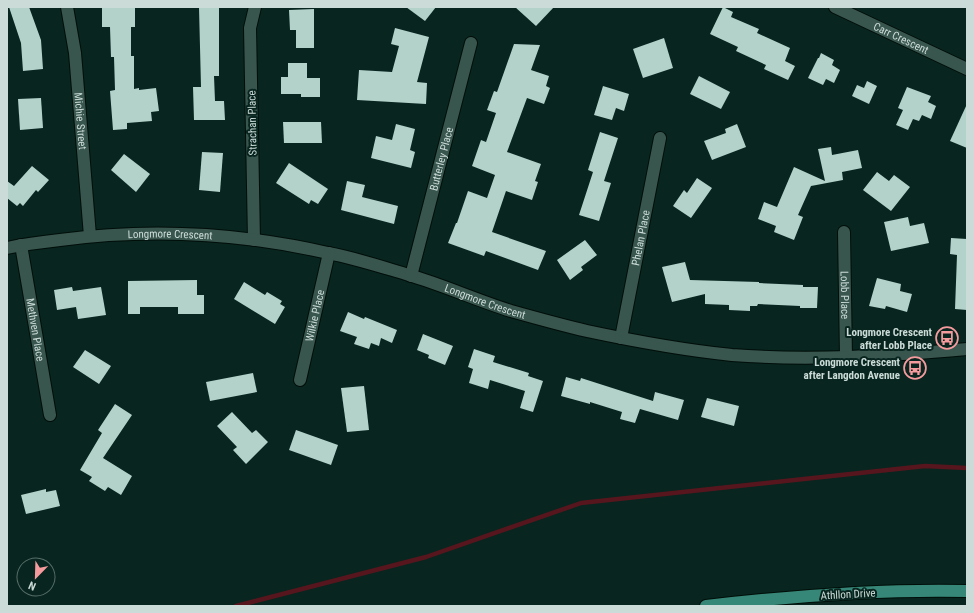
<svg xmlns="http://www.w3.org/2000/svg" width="974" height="613" font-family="'Roboto Condensed',sans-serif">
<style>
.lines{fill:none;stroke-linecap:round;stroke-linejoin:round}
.stream{stroke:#57161d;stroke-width:4.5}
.building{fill:#b2d2ca}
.minor-casing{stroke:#000e09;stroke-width:14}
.major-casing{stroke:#000e09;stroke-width:14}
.minor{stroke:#38554e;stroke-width:12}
.major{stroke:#368777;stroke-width:12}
.labels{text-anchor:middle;stroke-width:4;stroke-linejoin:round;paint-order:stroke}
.street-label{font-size:11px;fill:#cbdbd7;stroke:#09251f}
.poi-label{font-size:11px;font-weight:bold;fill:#cbdbd7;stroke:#09251f;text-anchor:end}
</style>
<rect width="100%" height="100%" fill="#09251f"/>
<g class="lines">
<path class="stream" d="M 236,606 L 426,557 L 581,503 L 925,466 L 967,468"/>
</g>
<g class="building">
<path d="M 9,7 L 29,7 L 41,40 L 43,69 L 23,71 L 21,43 Z"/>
<path d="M 102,7 L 135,7 L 135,27 L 131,27 L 131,56 L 134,56 L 134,89 L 139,88 L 139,90 L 156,88 L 159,111 L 151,112 L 152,121 L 127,123 L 127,129 L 113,130 L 110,91 L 115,90 L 114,57 L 111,57 L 110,27 L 102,27 Z"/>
<path d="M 199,7 L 219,7 L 219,76 L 214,76 L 215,101 L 224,101 L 225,120 L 194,120 L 193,87 L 201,87 Z"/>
<path d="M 406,7 L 436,7 L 425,21 Z"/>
<path d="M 515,7 L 554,7 L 536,26 Z"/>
<path d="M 723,7 L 733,12 L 731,17 L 759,29 L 757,33 L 790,48 L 785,61 L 795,66 L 788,80 L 764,69 L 766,65 L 736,51 L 738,47 L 710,34 Z"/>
<path d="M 314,9 L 314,48 L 296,48 L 296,30 L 290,30 L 289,10 Z"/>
<path d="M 395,28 L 429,37 L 417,82 L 427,83 L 426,104 L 357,100 L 359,70 L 392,72 L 399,46 L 391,44 Z"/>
<path d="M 664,38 L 673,68 L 643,78 L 633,49 Z"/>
<path d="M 514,44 L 540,45 L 531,70 L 549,76 L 546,86 L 550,88 L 544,104 L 527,98 L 507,152 L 541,164 L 535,181 L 538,182 L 532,200 L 506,191 L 492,232 L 546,251 L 538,270 L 486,251 L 484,256 L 448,243 L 456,223 L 457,223 L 468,191 L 487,198 L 495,175 L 472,166 L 481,140 L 486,142 L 496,113 L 487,110 L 494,91 L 497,92 Z"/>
<path d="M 821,53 L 834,60 L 832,65 L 840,70 L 834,83 L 826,79 L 823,85 L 808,78 L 818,58 L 819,58 Z"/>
<path d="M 288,63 L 307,63 L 307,78 L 320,78 L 320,97 L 301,97 L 301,94 L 281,94 L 281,77 L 288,77 Z"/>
<path d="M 699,76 L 730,92 L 721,109 L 690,94 Z"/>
<path d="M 867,81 L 877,86 L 869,104 L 852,96 L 857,85 L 864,88 Z"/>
<path d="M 603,86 L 629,94 L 624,111 L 616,108 L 612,120 L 594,115 Z"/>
<path d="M 907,87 L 931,96 L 928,102 L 936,106 L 931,119 L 922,115 L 919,121 L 913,119 L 908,130 L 896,125 L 903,110 L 898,108 Z"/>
<path d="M 41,98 L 43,128 L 20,130 L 18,99 Z"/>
<path d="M 967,104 L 967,148 L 950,141 Z"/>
<path d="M 283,122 L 321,122 L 322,143 L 284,143 Z"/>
<path d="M 396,124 L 415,129 L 410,150 L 415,152 L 411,168 L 371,158 L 376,136 L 392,140 Z"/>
<path d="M 737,124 L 746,147 L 712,160 L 704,141 L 726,133 L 725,129 Z"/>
<path d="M 600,132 L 618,138 L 604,181 L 611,183 L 599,221 L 579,215 L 593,172 L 588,170 Z"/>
<path d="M 831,147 L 832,155 L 858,150 L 862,168 L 842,172 L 843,180 L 811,186 L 798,215 L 803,217 L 794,240 L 774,232 L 776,226 L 758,219 L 764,202 L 777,207 L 794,167 L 825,181 L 818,149 Z"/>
<path d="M 202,152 L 223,153 L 220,192 L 199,190 Z"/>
<path d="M 124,154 L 150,174 L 136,192 L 111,170 Z"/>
<path d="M 289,163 L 328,189 L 318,204 L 311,200 L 309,204 L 276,183 Z"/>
<path d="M 32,166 L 49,180 L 38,192 L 36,190 L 23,206 L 20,203 L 17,206 L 7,198 L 7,181 L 14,186 Z"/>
<path d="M 877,172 L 889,181 L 894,175 L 910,187 L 891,211 L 863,190 Z"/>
<path d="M 697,178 L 712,188 L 691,218 L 673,206 L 684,190 L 687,193 Z"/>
<path d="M 347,181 L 365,185 L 362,197 L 398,206 L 394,224 L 341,210 Z"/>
<path d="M 908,217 L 910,226 L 924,223 L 929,243 L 891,251 L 884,222 Z"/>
<path d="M 951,238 L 967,239 L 967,310 L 955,309 L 957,255 L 950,254 Z"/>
<path d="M 585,240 L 597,255 L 581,267 L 583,270 L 570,280 L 557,260 Z"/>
<path d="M 685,262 L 690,280 L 759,282 L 759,283 L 803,285 L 803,287 L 818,287 L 817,308 L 800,308 L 800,306 L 758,304 L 757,306 L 750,306 L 750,311 L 729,310 L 729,305 L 705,304 L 705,294 L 672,302 L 662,267 Z"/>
<path d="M 877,278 L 901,284 L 900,291 L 912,294 L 907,312 L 886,306 L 885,309 L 869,306 Z"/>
<path d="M 197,280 L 197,295 L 204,295 L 204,314 L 178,314 L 178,307 L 140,307 L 140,314 L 128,314 L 128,281 Z"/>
<path d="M 244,282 L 265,295 L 267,292 L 282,301 L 280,304 L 285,307 L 275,324 L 234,299 Z"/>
<path d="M 72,287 L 73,291 L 101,287 L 106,315 L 78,319 L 76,307 L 57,310 L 54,290 Z"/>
<path d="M 348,312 L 364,319 L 365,317 L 397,330 L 392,343 L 381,338 L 379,346 L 371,343 L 369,349 L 354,344 L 357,337 L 340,331 Z"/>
<path d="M 423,334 L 453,346 L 445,365 L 428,358 L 429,355 L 417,350 Z"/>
<path d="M 474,349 L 495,356 L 493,362 L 529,373 L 528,376 L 543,381 L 533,412 L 520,408 L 525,391 L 490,380 L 488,389 L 469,383 L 473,369 L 468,367 Z"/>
<path d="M 85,350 L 111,366 L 99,384 L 73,367 Z"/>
<path d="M 253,373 L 257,392 L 210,401 L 206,382 Z"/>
<path d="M 566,377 L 580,381 L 581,378 L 653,401 L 655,392 L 684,400 L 678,420 L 640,409 L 635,423 L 620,419 L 622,412 L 590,402 L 590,404 L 561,396 Z"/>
<path d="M 364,386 L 369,430 L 347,432 L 341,388 Z"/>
<path d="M 707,398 L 739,406 L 734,426 L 701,417 Z"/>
<path d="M 115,404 L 132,415 L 103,458 L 132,476 L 121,495 L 108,487 L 105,491 L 89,481 L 92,477 L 80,470 L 102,433 L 98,430 Z"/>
<path d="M 232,412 L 252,433 L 256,430 L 268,442 L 246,464 L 233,450 L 237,447 L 217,426 Z"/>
<path d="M 296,430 L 338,445 L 331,465 L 289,450 Z"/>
<path d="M 46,489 L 46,492 L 56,490 L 60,506 L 26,514 L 21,495 Z"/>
</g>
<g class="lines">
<g class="minor-casing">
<g id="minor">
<path id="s1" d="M 67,7 L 75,53 L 90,236"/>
<path id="s2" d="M 835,7 L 967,69"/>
<path id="s3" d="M 844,232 L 846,357"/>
<path d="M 254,240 L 250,28 L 255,7"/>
<path id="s4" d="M 21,245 L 50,415"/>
<path id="s5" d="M 7,248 C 25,244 42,242 60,240 C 150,228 240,233 328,253 C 355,258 382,267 409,275 C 443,285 476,300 511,311 C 536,318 561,325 587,331 C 634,341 683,350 732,355 C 810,361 889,356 967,349"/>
<path id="s6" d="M 411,276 L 471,43"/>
<path id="s7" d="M 621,338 L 660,138"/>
<path id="s8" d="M 300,380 L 329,253"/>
</g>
</g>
<g class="major-casing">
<path id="major" d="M 706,606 C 792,596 880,589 967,591"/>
</g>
<use href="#minor" class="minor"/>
<use href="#major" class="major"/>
</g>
<defs>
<g id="bus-ring" transform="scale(1.15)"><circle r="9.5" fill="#09251f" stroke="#f59b9d" stroke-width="1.5"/><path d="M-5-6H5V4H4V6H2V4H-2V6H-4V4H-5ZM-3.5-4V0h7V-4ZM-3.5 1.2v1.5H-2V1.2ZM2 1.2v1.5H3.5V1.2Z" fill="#f59b9d"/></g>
</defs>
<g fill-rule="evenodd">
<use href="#bus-ring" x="947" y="338"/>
<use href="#bus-ring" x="915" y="368"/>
</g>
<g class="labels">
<g class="street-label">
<text dy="4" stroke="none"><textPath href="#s2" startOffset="73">Carr Crescent</textPath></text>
<text dy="4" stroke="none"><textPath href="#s1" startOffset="115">Michie Street</textPath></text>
<text transform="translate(252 123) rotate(-91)" y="4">Strachan Place</text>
<text dy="4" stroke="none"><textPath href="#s6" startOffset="121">Butterley Place</textPath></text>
<text dy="4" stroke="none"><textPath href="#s5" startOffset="164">Longmore Crescent</textPath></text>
<text dy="4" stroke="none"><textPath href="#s7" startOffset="102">Phelan Place</textPath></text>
<text dy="4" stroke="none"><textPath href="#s3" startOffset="63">Lobb Place</textPath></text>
<text dy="4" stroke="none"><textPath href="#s5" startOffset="488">Longmore Crescent</textPath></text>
<text dy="4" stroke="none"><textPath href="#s8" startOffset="66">Wilkie Place</textPath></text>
<text dy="4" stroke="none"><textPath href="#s4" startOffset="86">Methven Place</textPath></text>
<text transform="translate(848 594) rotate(-3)" y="4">Athllon Drive</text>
</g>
<g class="poi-label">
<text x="932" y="336">Longmore Crescent<tspan x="932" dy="13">after Lobb Place</tspan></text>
<text x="900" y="366">Longmore Crescent<tspan x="900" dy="13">after Langdon Avenue</tspan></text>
</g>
</g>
<rect width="974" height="613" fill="none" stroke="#cbdbd7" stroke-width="16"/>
<g transform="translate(36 577) rotate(203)"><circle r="19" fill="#09251f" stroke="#576e69"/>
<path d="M0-3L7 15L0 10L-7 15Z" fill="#f59b9d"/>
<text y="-6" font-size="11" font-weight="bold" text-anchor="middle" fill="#cbdbd7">N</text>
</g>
</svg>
